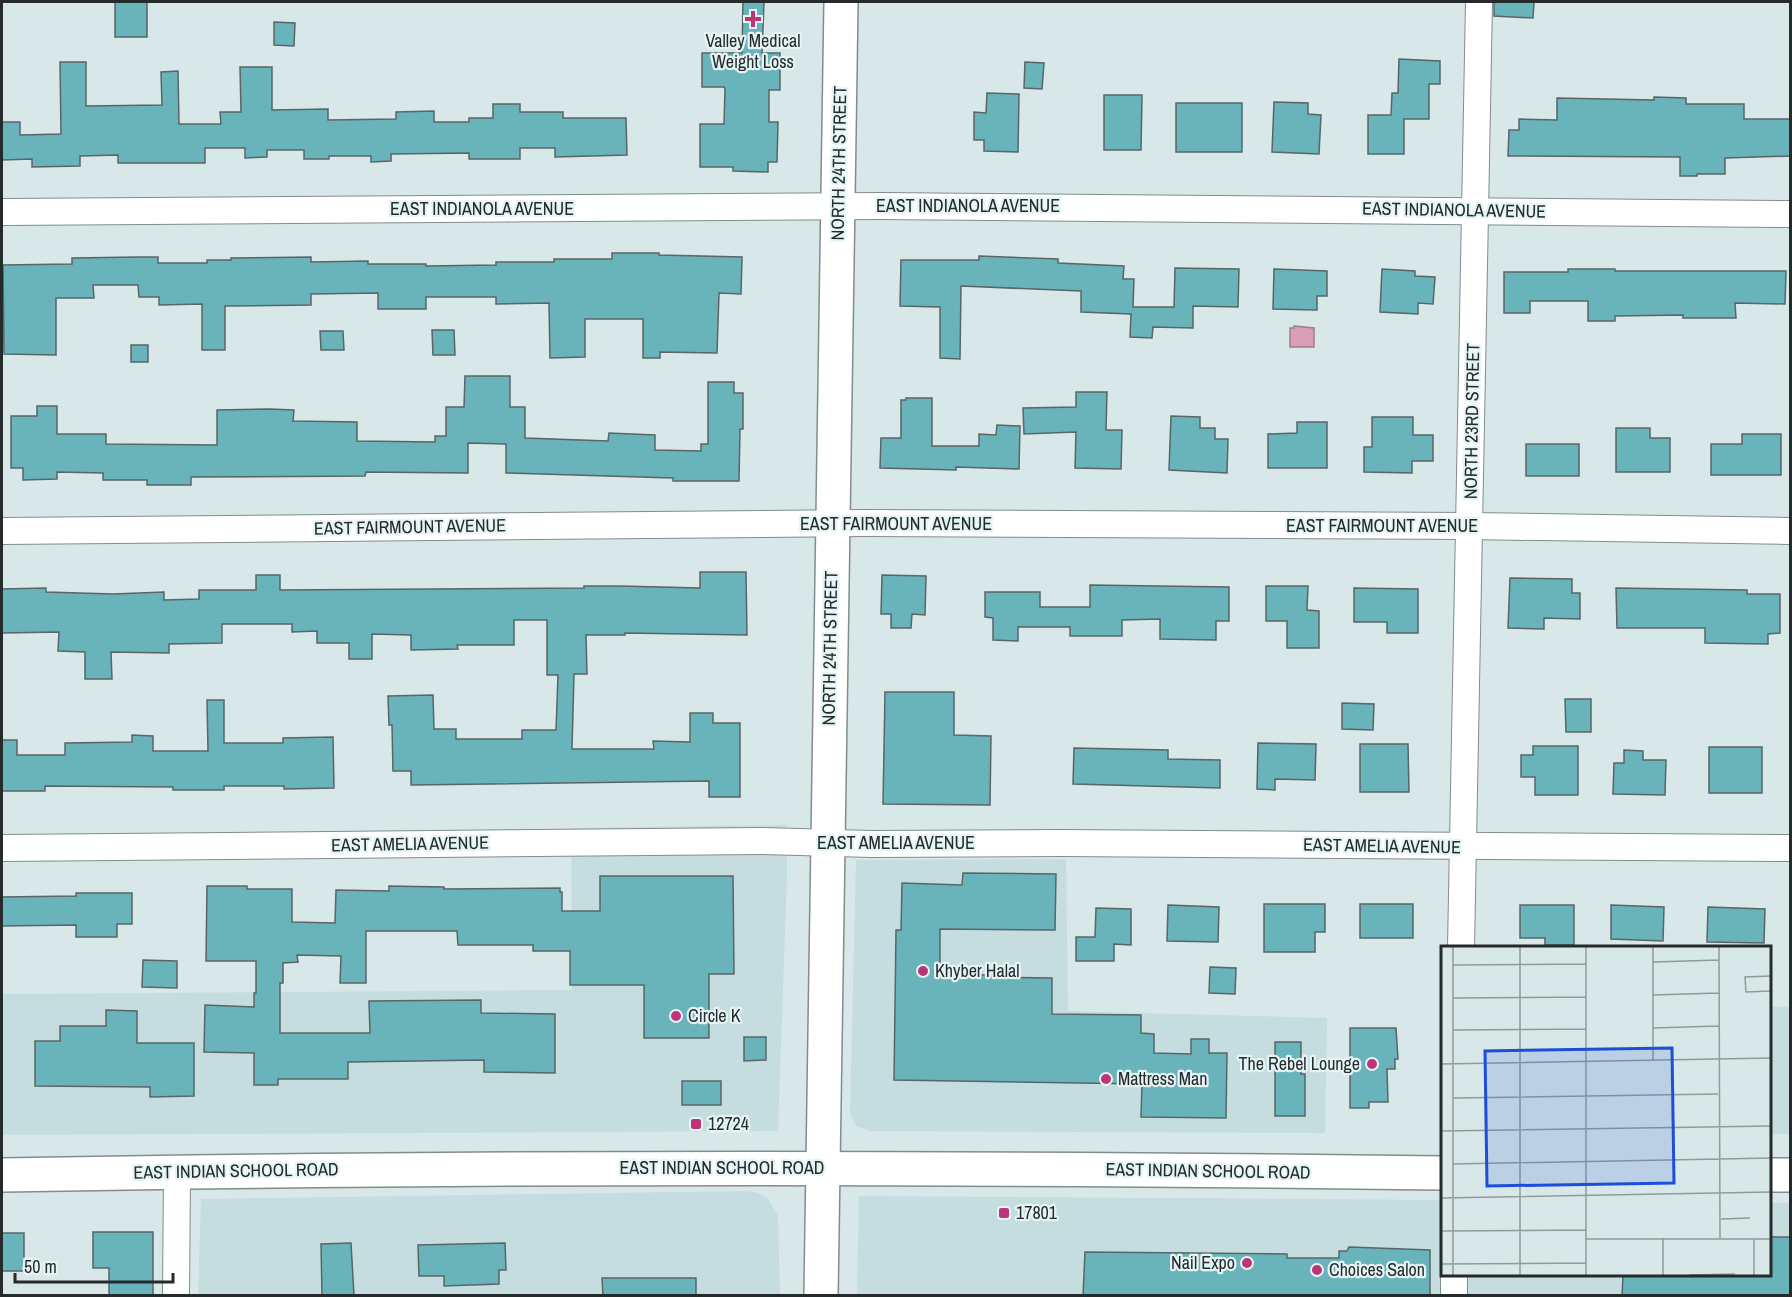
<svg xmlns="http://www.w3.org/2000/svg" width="1792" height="1297" font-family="'Archivo Narrow',sans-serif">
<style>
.built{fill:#c5dddf}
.water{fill:#d89eb4;stroke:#a27b8b;stroke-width:1.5}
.building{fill:#69b3ba;stroke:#596567;stroke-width:1.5}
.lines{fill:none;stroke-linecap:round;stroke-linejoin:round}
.minor-casing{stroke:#808d8e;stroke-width:28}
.secondary-casing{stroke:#808d8e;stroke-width:36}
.minor{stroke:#fff;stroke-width:26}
.secondary{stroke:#fff;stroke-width:33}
.poi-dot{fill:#bb3578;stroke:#e5f4f5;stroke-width:2}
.labels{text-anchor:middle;stroke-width:4.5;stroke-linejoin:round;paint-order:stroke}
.poi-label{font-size:18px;fill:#252a2b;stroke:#e5f4f5;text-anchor:start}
.street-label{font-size:18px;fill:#252a2b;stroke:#e5f4f5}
.inset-road{fill:none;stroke:#909b9c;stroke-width:1.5}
.view{fill:#1d4ed8;fill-opacity:0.15;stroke:#1d4ed8;stroke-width:3}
.inset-edge{fill:none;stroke:#252a2b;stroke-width:3}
</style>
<rect width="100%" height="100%" fill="#d8e7e8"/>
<g class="built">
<path d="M 787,825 L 787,876 L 778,1131 L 2,1135 L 2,994 L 572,990 L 571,828 Z"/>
<path d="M 1066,859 L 1068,1011 L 1327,1018 L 1325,1133 L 869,1131 L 856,1126 L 850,1113 L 856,860 Z"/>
<rect x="1770" y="1007" width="20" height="127"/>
<path d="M 747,1191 L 758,1193 L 768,1199 L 778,1216 L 780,1295 L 198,1296 L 201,1199 Z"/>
<path d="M 859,1196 L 1442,1200 L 1442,1274 L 1770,1274 L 1770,1203 L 1790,1203 L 1790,1295 L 857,1296 Z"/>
</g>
<path class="water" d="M 1294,326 L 1314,328 L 1314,347 L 1290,347 L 1290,328 L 1294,328 Z"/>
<g class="building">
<rect x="115" y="2" width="32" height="35"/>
<path d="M 743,2 L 764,2 L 762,53 L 780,53 L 780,90 L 769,90 L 769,122 L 778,122 L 777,162 L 768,162 L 768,172 L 733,171 L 733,167 L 700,167 L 700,124 L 724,124 L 725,89 L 724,87 L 702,87 L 702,53 L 742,53 Z"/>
<path d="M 1494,2 L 1534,2 L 1533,18 L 1494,16 Z"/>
<path d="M 274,22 L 295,23 L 294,46 L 274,45 Z"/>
<path d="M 1399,59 L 1440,61 L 1440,84 L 1429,84 L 1429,119 L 1404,119 L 1404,154 L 1368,154 L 1368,115 L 1391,115 L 1392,93 L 1398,93 Z"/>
<path d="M 60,62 L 86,62 L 86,106 L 162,105 L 161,72 L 178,71 L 179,124 L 221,124 L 220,112 L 241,112 L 240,67 L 272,67 L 272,110 L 328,109 L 328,120 L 396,119 L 396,112 L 434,111 L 434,122 L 469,122 L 469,118 L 493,118 L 493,104 L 520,104 L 520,112 L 563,112 L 563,118 L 626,118 L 627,155 L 555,157 L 555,148 L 520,148 L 520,159 L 469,159 L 469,153 L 391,154 L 391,161 L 371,162 L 371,156 L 329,156 L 329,159 L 304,159 L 304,150 L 267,150 L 267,157 L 245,158 L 245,148 L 205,148 L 205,163 L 118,163 L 118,155 L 80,156 L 80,166 L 32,167 L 32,159 L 2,160 L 2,122 L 20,122 L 20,135 L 61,134 Z"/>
<path d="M 1025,62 L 1044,63 L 1042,89 L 1024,88 Z"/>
<path d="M 987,93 L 1019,94 L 1018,152 L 984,151 L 984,140 L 974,140 L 974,112 L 986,113 Z"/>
<path d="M 1104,95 L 1142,95 L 1141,150 L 1104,150 Z"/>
<path d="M 1654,97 L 1686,98 L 1686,104 L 1744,104 L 1744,119 L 1791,119 L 1791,156 L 1725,158 L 1725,174 L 1697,174 L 1697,176 L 1680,176 L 1680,157 L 1508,156 L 1509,130 L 1519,130 L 1519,119 L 1557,120 L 1557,98 L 1654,100 Z"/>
<path d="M 1274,102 L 1308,103 L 1308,114 L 1321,115 L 1319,154 L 1272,152 Z"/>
<rect x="1176" y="103" width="66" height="49"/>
<path d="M 612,253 L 659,253 L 659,255 L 742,257 L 741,294 L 719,293 L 717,353 L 660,352 L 660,358 L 643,358 L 643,319 L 585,319 L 585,357 L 550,358 L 549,303 L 496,304 L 496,297 L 426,297 L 426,309 L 378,309 L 378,293 L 311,294 L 311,305 L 225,306 L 225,350 L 202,350 L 202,304 L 159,305 L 159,297 L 139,297 L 138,285 L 93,285 L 94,298 L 56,298 L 56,355 L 4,354 L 3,265 L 72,264 L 72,258 L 138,257 L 158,257 L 158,263 L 207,263 L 207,260 L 231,260 L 231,258 L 311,257 L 311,262 L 368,261 L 368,264 L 426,264 L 426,266 L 496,265 L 496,262 L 554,262 L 554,259 L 612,259 Z"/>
<path d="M 979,256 L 1058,259 L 1058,263 L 1124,266 L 1123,279 L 1134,279 L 1133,307 L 1174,307 L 1175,268 L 1239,269 L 1238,307 L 1193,306 L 1193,328 L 1153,327 L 1152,338 L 1130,337 L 1131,314 L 1081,312 L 1081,291 L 961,286 L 960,359 L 940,358 L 940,307 L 900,306 L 901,260 L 979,260 Z"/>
<path d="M 1274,269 L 1327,271 L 1327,296 L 1317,296 L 1317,310 L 1273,309 Z"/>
<path d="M 1382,269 L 1415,271 L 1415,276 L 1435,277 L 1433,304 L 1418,303 L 1418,314 L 1380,312 Z"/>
<path d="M 1568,269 L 1615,269 L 1615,271 L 1786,271 L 1785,304 L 1735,303 L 1736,318 L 1683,318 L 1683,315 L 1615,316 L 1615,321 L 1588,321 L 1588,301 L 1530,301 L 1530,313 L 1504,313 L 1504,272 L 1568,272 Z"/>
<path d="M 432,330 L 454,330 L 455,355 L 433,355 Z"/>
<path d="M 320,331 L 343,331 L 344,350 L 321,350 Z"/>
<rect x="131" y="345" width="17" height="17"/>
<path d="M 465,376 L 510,376 L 510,407 L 525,407 L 525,438 L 608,441 L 609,433 L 655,435 L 655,450 L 701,451 L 701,444 L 708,444 L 708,382 L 734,382 L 734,393 L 743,393 L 743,429 L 740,429 L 739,481 L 673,481 L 673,478 L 506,473 L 506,444 L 468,443 L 468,473 L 366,472 L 365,476 L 191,477 L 191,485 L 147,485 L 147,480 L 103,480 L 103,473 L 57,472 L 57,479 L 23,480 L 23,468 L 11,468 L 11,416 L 37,416 L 37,406 L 57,406 L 57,434 L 106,434 L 106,444 L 217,445 L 217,410 L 270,409 L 294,410 L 293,421 L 357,422 L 357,441 L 435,442 L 435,436 L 446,436 L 446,407 L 464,407 Z"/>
<path d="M 1076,392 L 1107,392 L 1106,430 L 1122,430 L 1121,469 L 1075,468 L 1076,432 L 1024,434 L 1023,408 L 1076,407 Z"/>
<path d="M 906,398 L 932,398 L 932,446 L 979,446 L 979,434 L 996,435 L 997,425 L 1020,426 L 1019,469 L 956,467 L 956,470 L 880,468 L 881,438 L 901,438 L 901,400 L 906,400 Z"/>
<path d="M 1171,416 L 1200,417 L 1200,428 L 1215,428 L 1215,439 L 1228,439 L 1227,473 L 1169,470 Z"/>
<path d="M 1372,417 L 1413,417 L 1413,435 L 1433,435 L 1433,461 L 1412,461 L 1412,473 L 1364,472 L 1364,447 L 1372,447 Z"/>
<path d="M 1297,422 L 1327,422 L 1327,468 L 1268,468 L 1268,434 L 1297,433 Z"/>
<path d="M 1616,428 L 1650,428 L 1650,438 L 1670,438 L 1670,472 L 1616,472 Z"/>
<path d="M 1742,434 L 1781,434 L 1781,475 L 1711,475 L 1711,444 L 1742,444 Z"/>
<rect x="1526" y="444" width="53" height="32"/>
<path d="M 700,572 L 746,572 L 747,635 L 625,633 L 625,635 L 586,635 L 587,674 L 574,674 L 572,749 L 654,749 L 653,741 L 690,742 L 690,713 L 713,713 L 713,723 L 740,723 L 740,797 L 709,797 L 709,781 L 411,785 L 411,771 L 393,771 L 392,725 L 389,725 L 388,696 L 433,695 L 434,729 L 456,729 L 456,739 L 522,739 L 522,730 L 556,730 L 558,675 L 547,675 L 547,620 L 514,620 L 514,645 L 457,645 L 458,649 L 411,650 L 411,635 L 372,634 L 372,659 L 349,659 L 349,643 L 317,643 L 317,631 L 292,632 L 292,624 L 222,624 L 222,643 L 169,644 L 169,653 L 111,652 L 112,679 L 85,679 L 85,652 L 58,651 L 59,632 L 2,633 L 2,589 L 46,588 L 46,592 L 113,594 L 164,592 L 164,600 L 199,599 L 199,590 L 256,590 L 256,575 L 280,575 L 280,590 L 584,588 L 584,586 L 620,586 L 700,588 Z"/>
<path d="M 882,575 L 926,576 L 925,615 L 912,614 L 911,628 L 891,628 L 891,614 L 881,614 Z"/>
<path d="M 1510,578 L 1572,579 L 1572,593 L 1580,593 L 1580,619 L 1544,618 L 1544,629 L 1508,628 Z"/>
<path d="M 1090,585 L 1229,587 L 1229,621 L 1216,621 L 1216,640 L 1160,639 L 1160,619 L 1122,620 L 1122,636 L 1070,636 L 1070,627 L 1018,627 L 1018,641 L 993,640 L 993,618 L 985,617 L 985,592 L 1040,592 L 1040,607 L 1090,607 Z"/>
<path d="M 1266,586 L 1308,586 L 1307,610 L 1319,611 L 1319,648 L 1287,648 L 1287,621 L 1266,621 Z"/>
<path d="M 1354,588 L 1418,589 L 1418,633 L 1387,633 L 1387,622 L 1354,622 Z"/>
<path d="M 1616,588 L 1747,590 L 1747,594 L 1780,594 L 1780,633 L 1768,634 L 1768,644 L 1705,643 L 1705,628 L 1617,628 Z"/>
<path d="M 885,692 L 954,692 L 954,735 L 991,736 L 990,805 L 883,804 Z"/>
<path d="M 1565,699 L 1591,699 L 1591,732 L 1566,732 Z"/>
<path d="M 207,700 L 224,700 L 224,743 L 283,743 L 283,738 L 333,737 L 334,788 L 284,789 L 284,786 L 224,786 L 224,790 L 173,790 L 173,787 L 45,786 L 45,791 L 2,791 L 2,740 L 17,740 L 17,755 L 65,755 L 65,743 L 132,742 L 132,735 L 153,736 L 153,751 L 208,751 Z"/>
<path d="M 1342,703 L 1374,704 L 1373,730 L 1342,729 Z"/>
<path d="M 1258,743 L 1316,744 L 1315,780 L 1275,779 L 1275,790 L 1257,789 Z"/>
<path d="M 1360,744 L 1408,744 L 1409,792 L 1360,792 Z"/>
<path d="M 1533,746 L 1578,746 L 1578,795 L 1535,795 L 1535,777 L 1521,777 L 1521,755 L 1533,755 Z"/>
<rect x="1709" y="747" width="53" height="46"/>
<path d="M 1074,748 L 1168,750 L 1168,759 L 1220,760 L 1220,788 L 1073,784 Z"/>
<path d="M 1624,750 L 1643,751 L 1643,760 L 1666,760 L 1665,795 L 1613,794 L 1614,763 L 1624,763 Z"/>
<path d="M 963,873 L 1056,874 L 1055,930 L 940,929 L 940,974 L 986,975 L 986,977 L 1052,978 L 1052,1014 L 1141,1015 L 1141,1033 L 1154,1034 L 1154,1053 L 1191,1054 L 1191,1039 L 1209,1039 L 1209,1053 L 1227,1053 L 1226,1118 L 1141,1117 L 1142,1084 L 894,1080 L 896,930 L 901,930 L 902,883 L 962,885 Z"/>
<path d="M 600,876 L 733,876 L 734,974 L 709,974 L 709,1038 L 644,1038 L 644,985 L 570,985 L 570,951 L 533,951 L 533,945 L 458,945 L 457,931 L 366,931 L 366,983 L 340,983 L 341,956 L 297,955 L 298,962 L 283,963 L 283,983 L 280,983 L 280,1033 L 370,1033 L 369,1001 L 481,1000 L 481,1013 L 555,1014 L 555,1073 L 484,1072 L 484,1060 L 348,1062 L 348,1079 L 278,1079 L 278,1085 L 254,1085 L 254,1053 L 204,1052 L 205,1005 L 254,1007 L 254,993 L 256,993 L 256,961 L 206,961 L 207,886 L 247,886 L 247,889 L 292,889 L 292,922 L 335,923 L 336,890 L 389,891 L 389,886 L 444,887 L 444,889 L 560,888 L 560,892 L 562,892 L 562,911 L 600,911 Z"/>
<path d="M 76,893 L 132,893 L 132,924 L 117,924 L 117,937 L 76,937 L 76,925 L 2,926 L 2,897 L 76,896 Z"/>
<path d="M 1264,904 L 1325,904 L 1325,932 L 1315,932 L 1315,952 L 1264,952 Z"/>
<rect x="1360" y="904" width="53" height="34"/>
<path d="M 1168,905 L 1219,907 L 1218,942 L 1167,941 Z"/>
<path d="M 1520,905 L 1574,905 L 1574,945 L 1545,945 L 1545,938 L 1520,938 Z"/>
<path d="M 1611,905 L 1664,907 L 1663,941 L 1611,939 Z"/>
<path d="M 1708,907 L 1765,909 L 1764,943 L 1707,942 Z"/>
<path d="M 1096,908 L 1131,909 L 1131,945 L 1114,944 L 1114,961 L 1076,961 L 1076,937 L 1095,937 Z"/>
<path d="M 143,960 L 177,961 L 177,988 L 142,987 Z"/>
<path d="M 1210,967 L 1236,968 L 1235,994 L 1209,993 Z"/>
<path d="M 106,1010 L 137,1011 L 137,1043 L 194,1043 L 194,1096 L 150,1097 L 150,1087 L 35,1086 L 35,1041 L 60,1041 L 60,1026 L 106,1026 Z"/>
<path d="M 1350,1028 L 1396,1028 L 1398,1059 L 1395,1059 L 1395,1069 L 1387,1069 L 1388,1102 L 1369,1102 L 1369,1108 L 1350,1108 Z"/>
<path d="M 744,1037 L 766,1037 L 766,1060 L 744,1061 Z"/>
<path d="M 1275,1042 L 1301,1042 L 1301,1074 L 1305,1074 L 1305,1116 L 1275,1116 Z"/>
<rect x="682" y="1081" width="39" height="24"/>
<path d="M 93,1232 L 153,1232 L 153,1296 L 109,1296 L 109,1268 L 93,1268 Z"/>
<rect x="2" y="1233" width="22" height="38"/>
<path d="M 1770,1237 L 1791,1237 L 1791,1296 L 1622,1296 L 1623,1275 L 1770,1275 Z"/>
<path d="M 351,1243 L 354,1296 L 322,1296 L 321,1244 Z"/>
<path d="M 505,1243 L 506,1270 L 499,1270 L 499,1284 L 444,1286 L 444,1276 L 419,1276 L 418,1245 Z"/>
<path d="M 1349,1247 L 1430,1250 L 1430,1296 L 1083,1296 L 1085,1252 L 1287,1254 L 1287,1258 L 1339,1258 L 1339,1251 L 1347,1251 Z"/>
<path d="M 602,1278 L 696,1278 L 696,1296 L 603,1296 Z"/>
</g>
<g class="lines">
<g class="minor-casing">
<g id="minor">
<path d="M 2,212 L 881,206 L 1790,214"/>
<path d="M 2,531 L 865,523 L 1470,526 L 1790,531"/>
<path d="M 2,848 L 761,841 L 872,844 L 1061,843 L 1790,848"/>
<path d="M 1461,948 L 1479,2"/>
<path d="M 176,1296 L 177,1171"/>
<path d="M 1454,1296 L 1454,1274"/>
</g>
</g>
<g class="secondary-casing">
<g id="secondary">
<path d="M 2,1175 C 482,1166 962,1167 1442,1173"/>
<path d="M 1770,1175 L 1790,1175"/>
<path d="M 821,1296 L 841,2"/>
</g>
</g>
<use href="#minor" class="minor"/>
<use href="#secondary" class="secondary"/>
</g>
<g class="poi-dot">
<path d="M750 10h6v6h6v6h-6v6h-6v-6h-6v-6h6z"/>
<circle cx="923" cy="971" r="6"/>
<circle cx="676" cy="1016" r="6"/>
<circle cx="1372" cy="1064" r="6"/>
<circle cx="1106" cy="1079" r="6"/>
<rect x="690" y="1118" width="12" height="12" rx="3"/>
<rect x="998" y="1207" width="12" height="12" rx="3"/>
<circle cx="1247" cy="1263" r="6"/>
<circle cx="1317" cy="1270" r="6"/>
</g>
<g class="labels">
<g class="poi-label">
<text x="753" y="47" text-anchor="middle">Valley Medical<tspan x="753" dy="21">Weight Loss</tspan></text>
<text x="935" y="977">Khyber Halal</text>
<text x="688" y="1022">Circle K</text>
<text x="1360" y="1070" text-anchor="end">The Rebel Lounge</text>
<text x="1118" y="1085">Mattress Man</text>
<text x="708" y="1130">12724</text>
<text x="1016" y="1219">17801</text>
<text x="1235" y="1269" text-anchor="end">Nail Expo</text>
<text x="1329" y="1276">Choices Salon</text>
</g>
<g class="street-label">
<text transform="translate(839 163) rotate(-89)" y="6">NORTH 24TH STREET</text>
<text x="968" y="212">EAST INDIANOLA AVENUE</text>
<text x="482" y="215">EAST INDIANOLA AVENUE</text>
<text transform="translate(1454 210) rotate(1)" y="6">EAST INDIANOLA AVENUE</text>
<text transform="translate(1472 421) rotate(-89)" y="6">NORTH 23RD STREET</text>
<text x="896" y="530">EAST FAIRMOUNT AVENUE</text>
<text x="1382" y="532">EAST FAIRMOUNT AVENUE</text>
<text transform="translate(410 527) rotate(-1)" y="6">EAST FAIRMOUNT AVENUE</text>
<text transform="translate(830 648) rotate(-89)" y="6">NORTH 24TH STREET</text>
<text x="896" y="849">EAST AMELIA AVENUE</text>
<text transform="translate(410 844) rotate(-1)" y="6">EAST AMELIA AVENUE</text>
<text transform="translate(1382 846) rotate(1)" y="6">EAST AMELIA AVENUE</text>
<text x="722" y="1174">EAST INDIAN SCHOOL ROAD</text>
<text transform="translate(236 1171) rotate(-1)" y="6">EAST INDIAN SCHOOL ROAD</text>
<text transform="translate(1208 1171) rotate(1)" y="6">EAST INDIAN SCHOOL ROAD</text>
</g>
</g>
<g transform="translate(1441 946)">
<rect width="330" height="330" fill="#d8e7e8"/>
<path class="inset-road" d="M 79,1 L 79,329M 145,1 L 145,329M 278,1 L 279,292M 212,16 L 278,14M 12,19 L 145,18M 330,30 L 304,31 L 305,46 L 330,45M 212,49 L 278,47M 12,52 L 145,51M 212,82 L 278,80M 12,84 L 145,83M 212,115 L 212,1M 0,118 L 330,112M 13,152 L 277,148M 0,185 L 330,180M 12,218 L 330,212M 0,252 L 330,246M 280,273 L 309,272M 0,285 L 145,284M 222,292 L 222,329M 145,293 L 330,293M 313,293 L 313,329M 0,318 L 145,317M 12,329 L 12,1M 248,329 L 294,328"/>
<path class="view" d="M 231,102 L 233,237 L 46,240 L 44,105 Z"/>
<rect width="330" height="330" class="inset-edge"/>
</g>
<rect width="1792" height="1297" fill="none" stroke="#252a2b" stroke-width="6"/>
<path d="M15 1273v9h158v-9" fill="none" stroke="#252a2b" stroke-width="3"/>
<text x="24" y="1273" font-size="18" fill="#252a2b" stroke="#e5f4f5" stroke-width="4.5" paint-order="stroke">50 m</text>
</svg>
